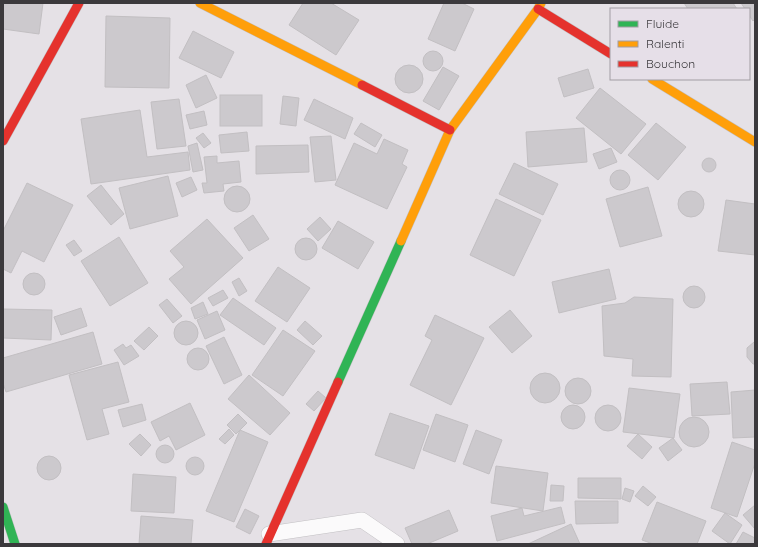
<svg xmlns="http://www.w3.org/2000/svg" width="758" height="547" font-family="Quicksand,sans-serif">
<style>
.building{fill:#ccc9cd;stroke:#c2bfc2}
.lines{fill:none;stroke-linecap:round;stroke-linejoin:round}
.lane-casing{stroke:#c2c0c3;stroke-width:16}
.fast-casing{stroke:#c2c0c3;stroke-width:10}
.slow-casing{stroke:#c2c0c3;stroke-width:10}
.jam-casing{stroke:#c2c0c3;stroke-width:10}
.lane{stroke:#fbfafb;stroke-width:15}
.fast{stroke:#30b455;stroke-width:9}
.slow{stroke:#ff9f0a;stroke-width:9}
.jam{stroke:#e5322d;stroke-width:9}
</style>
<rect width="100%" height="100%" fill="#e5e1e6"/>
<g class="building">
<path d="M 3,3 L 43,3 L 39,34 L 3,29 Z"/>
<path d="M 303,3 L 331,3 L 359,20 L 336,55 L 289,25 Z"/>
<path d="M 444,3 L 462,3 L 474,9 L 455,51 L 428,39 Z"/>
<path d="M 684,3 L 733,3 L 737,9 L 688,9 Z"/>
<path d="M 741,3 L 755,3 L 755,19 L 753,21 L 749,15 L 749,9 L 745,9 Z"/>
<path d="M 106,16 L 170,18 L 169,88 L 105,87 Z"/>
<path d="M 193,31 L 234,52 L 221,78 L 179,58 Z"/>
<circle cx="433" cy="61" r="10"/>
<circle cx="409" cy="79" r="14"/>
<path d="M 443,67 L 459,76 L 439,110 L 423,101 Z"/>
<path d="M 588,69 L 594,88 L 564,97 L 558,78 Z"/>
<path d="M 206,75 L 217,98 L 196,108 L 186,85 Z"/>
<path d="M 600,88 L 646,124 L 621,154 L 576,118 Z"/>
<rect x="220" y="95" width="42" height="31"/>
<path d="M 283,96 L 299,98 L 296,126 L 280,124 Z"/>
<path d="M 179,99 L 186,146 L 157,149 L 151,102 Z"/>
<path d="M 314,99 L 353,118 L 345,139 L 304,120 Z"/>
<path d="M 140,110 L 147,157 L 188,152 L 190,170 L 91,184 L 81,119 Z"/>
<path d="M 204,111 L 207,125 L 190,129 L 186,115 Z"/>
<path d="M 361,123 L 382,135 L 375,147 L 354,134 Z"/>
<path d="M 656,123 L 686,147 L 658,180 L 628,155 Z"/>
<path d="M 584,128 L 587,162 L 528,167 L 526,132 Z"/>
<path d="M 247,132 L 249,151 L 221,153 L 219,135 Z"/>
<path d="M 203,133 L 211,143 L 204,148 L 196,138 Z"/>
<path d="M 331,136 L 336,180 L 315,182 L 310,137 Z"/>
<path d="M 384,139 L 408,150 L 402,164 L 407,167 L 387,209 L 335,185 L 354,143 L 377,154 Z"/>
<path d="M 197,143 L 203,170 L 193,172 L 188,146 Z"/>
<path d="M 308,145 L 309,172 L 256,174 L 256,146 Z"/>
<path d="M 611,148 L 617,162 L 599,169 L 593,154 Z"/>
<path d="M 217,156 L 217,163 L 239,161 L 241,182 L 223,184 L 224,191 L 204,193 L 202,183 L 207,183 L 204,157 Z"/>
<circle cx="709" cy="165" r="7"/>
<path d="M 514,163 L 558,184 L 543,215 L 499,194 Z"/>
<circle cx="620" cy="180" r="10"/>
<path d="M 168,176 L 178,216 L 130,229 L 119,188 Z"/>
<path d="M 191,177 L 197,190 L 182,197 L 176,183 Z"/>
<path d="M 27,183 L 73,205 L 44,262 L 22,251 L 11,273 L 3,269 L 3,231 Z"/>
<path d="M 101,185 L 124,214 L 111,225 L 87,196 Z"/>
<circle cx="237" cy="199" r="13"/>
<path d="M 648,187 L 662,236 L 620,247 L 606,199 Z"/>
<circle cx="691" cy="204" r="13"/>
<path d="M 496,199 L 541,220 L 514,276 L 470,255 Z"/>
<path d="M 726,200 L 755,204 L 755,255 L 718,251 Z"/>
<path d="M 253,215 L 269,239 L 249,251 L 234,228 Z"/>
<path d="M 320,217 L 331,229 L 318,241 L 307,229 Z"/>
<path d="M 207,219 L 243,258 L 191,304 L 169,279 L 184,267 L 170,251 Z"/>
<path d="M 338,221 L 374,242 L 358,269 L 322,248 Z"/>
<path d="M 119,237 L 148,283 L 110,306 L 81,261 Z"/>
<circle cx="306" cy="249" r="11"/>
<path d="M 74,240 L 82,251 L 74,256 L 66,245 Z"/>
<path d="M 278,267 L 310,288 L 287,322 L 255,301 Z"/>
<path d="M 609,269 L 616,299 L 559,313 L 552,282 Z"/>
<circle cx="34" cy="284" r="11"/>
<path d="M 239,278 L 247,291 L 239,296 L 232,282 Z"/>
<circle cx="694" cy="297" r="11"/>
<path d="M 223,290 L 228,298 L 213,306 L 208,298 Z"/>
<path d="M 634,297 L 673,299 L 671,377 L 632,376 L 633,359 L 604,356 L 602,306 L 625,303 Z"/>
<path d="M 233,298 L 276,328 L 264,345 L 220,315 Z"/>
<path d="M 167,299 L 182,316 L 173,323 L 159,305 Z"/>
<path d="M 203,302 L 208,314 L 195,319 L 191,308 Z"/>
<path d="M 81,308 L 87,326 L 61,335 L 54,317 Z"/>
<path d="M 3,309 L 52,310 L 51,340 L 3,338 Z"/>
<path d="M 510,310 L 532,336 L 512,353 L 489,327 Z"/>
<path d="M 217,311 L 225,330 L 205,339 L 197,320 Z"/>
<path d="M 435,315 L 484,338 L 451,405 L 410,385 L 432,340 L 425,336 Z"/>
<path d="M 305,321 L 322,336 L 313,345 L 297,330 Z"/>
<circle cx="186" cy="333" r="12"/>
<path d="M 149,327 L 158,336 L 144,350 L 134,341 Z"/>
<path d="M 283,330 L 315,351 L 283,396 L 252,375 Z"/>
<path d="M 93,332 L 102,364 L 6,392 L 3,383 L 3,358 Z"/>
<path d="M 224,337 L 242,375 L 224,384 L 206,346 Z"/>
<path d="M 754,342 L 755,342 L 755,364 L 753,364 L 747,357 L 747,348 Z"/>
<path d="M 123,344 L 126,348 L 131,345 L 139,356 L 124,365 L 114,350 Z"/>
<circle cx="198" cy="359" r="11"/>
<path d="M 118,362 L 129,402 L 102,409 L 109,434 L 87,440 L 69,375 Z"/>
<circle cx="545" cy="388" r="15"/>
<path d="M 249,375 L 290,413 L 270,435 L 228,399 Z"/>
<circle cx="578" cy="391" r="13"/>
<path d="M 727,382 L 730,414 L 692,416 L 690,384 Z"/>
<path d="M 629,388 L 680,394 L 674,438 L 623,432 Z"/>
<path d="M 755,390 L 755,437 L 733,438 L 731,392 Z"/>
<path d="M 318,391 L 326,398 L 314,411 L 306,404 Z"/>
<path d="M 190,403 L 205,435 L 176,450 L 169,436 L 160,441 L 151,422 Z"/>
<path d="M 142,404 L 146,420 L 123,427 L 118,410 Z"/>
<circle cx="573" cy="417" r="12"/>
<circle cx="608" cy="418" r="13"/>
<path d="M 390,413 L 429,426 L 414,469 L 375,455 Z"/>
<path d="M 238,414 L 247,423 L 236,434 L 227,425 Z"/>
<path d="M 436,414 L 468,425 L 455,462 L 423,450 Z"/>
<circle cx="694" cy="432" r="15"/>
<path d="M 229,429 L 234,435 L 225,444 L 219,439 Z"/>
<path d="M 240,430 L 268,442 L 234,522 L 206,511 Z"/>
<path d="M 476,430 L 502,440 L 489,474 L 463,464 Z"/>
<path d="M 140,434 L 151,445 L 141,456 L 129,444 Z"/>
<path d="M 638,434 L 652,447 L 642,459 L 627,446 Z"/>
<path d="M 673,438 L 682,450 L 668,461 L 659,448 Z"/>
<path d="M 732,442 L 755,450 L 755,463 L 737,517 L 711,508 Z"/>
<circle cx="165" cy="454" r="9"/>
<circle cx="49" cy="468" r="12"/>
<circle cx="195" cy="466" r="9"/>
<path d="M 496,466 L 548,473 L 543,511 L 491,503 Z"/>
<path d="M 133,474 L 176,477 L 174,513 L 131,511 Z"/>
<path d="M 578,478 L 621,478 L 621,499 L 578,498 Z"/>
<path d="M 551,485 L 564,486 L 563,501 L 550,501 Z"/>
<path d="M 643,486 L 656,497 L 648,506 L 635,496 Z"/>
<path d="M 625,488 L 634,491 L 630,502 L 622,499 Z"/>
<path d="M 575,501 L 618,501 L 618,523 L 576,524 Z"/>
<path d="M 657,502 L 706,521 L 697,544 L 653,544 L 642,540 Z"/>
<path d="M 755,505 L 755,529 L 743,515 Z"/>
<path d="M 561,507 L 565,523 L 497,541 L 491,516 L 522,508 L 524,516 Z"/>
<path d="M 245,509 L 259,516 L 250,534 L 236,527 Z"/>
<path d="M 449,510 L 458,531 L 427,544 L 412,544 L 405,528 Z"/>
<path d="M 725,513 L 742,525 L 730,544 L 712,531 Z"/>
<path d="M 141,516 L 193,520 L 191,544 L 139,544 Z"/>
<path d="M 571,524 L 580,544 L 528,544 Z"/>
<path d="M 743,532 L 755,538 L 755,544 L 736,544 Z"/>
</g>
<g class="lines">
<g class="lane-casing">
<path id="lane" d="M 269,534 L 362,520 L 397,544"/>
</g>
<g class="fast-casing">
<g id="fast">
<path d="M 338,382 L 401,241"/>
<path d="M 3,507 L 15,544"/>
</g>
</g>
<g class="slow-casing">
<g id="slow">
<path d="M 200,3 L 362,85"/>
<path d="M 652,79 L 755,142"/>
<path d="M 401,241 L 450,130 L 538,9 L 541,3"/>
</g>
</g>
<g class="jam-casing">
<g id="jam">
<path d="M 538,9 L 611,54"/>
<path d="M 362,85 L 450,130"/>
<path d="M 3,141 L 79,3"/>
<path d="M 266,544 L 338,382"/>
</g>
</g>
<use href="#lane" class="lane"/>
<use href="#fast" class="fast"/>
<use href="#slow" class="slow"/>
<use href="#jam" class="jam"/>
</g>
<rect width="758" height="547" fill="none" stroke="#3b393c" stroke-width="8"/>
<rect x="610" y="8" width="140" height="72" fill="#e6dfe8" stroke="#a29da3"/>
<rect x="618" y="21" width="20" height="6" fill="#30b455" stroke="#a29da3"/>
<text x="646" y="28" font-size="12" fill="#3b393c">Fluide</text>
<rect x="618" y="41" width="20" height="6" fill="#ff9f0a" stroke="#a29da3"/>
<text x="646" y="48" font-size="12" fill="#3b393c">Ralenti</text>
<rect x="618" y="61" width="20" height="6" fill="#e5322d" stroke="#a29da3"/>
<text x="646" y="68" font-size="12" fill="#3b393c">Bouchon</text>
</svg>
